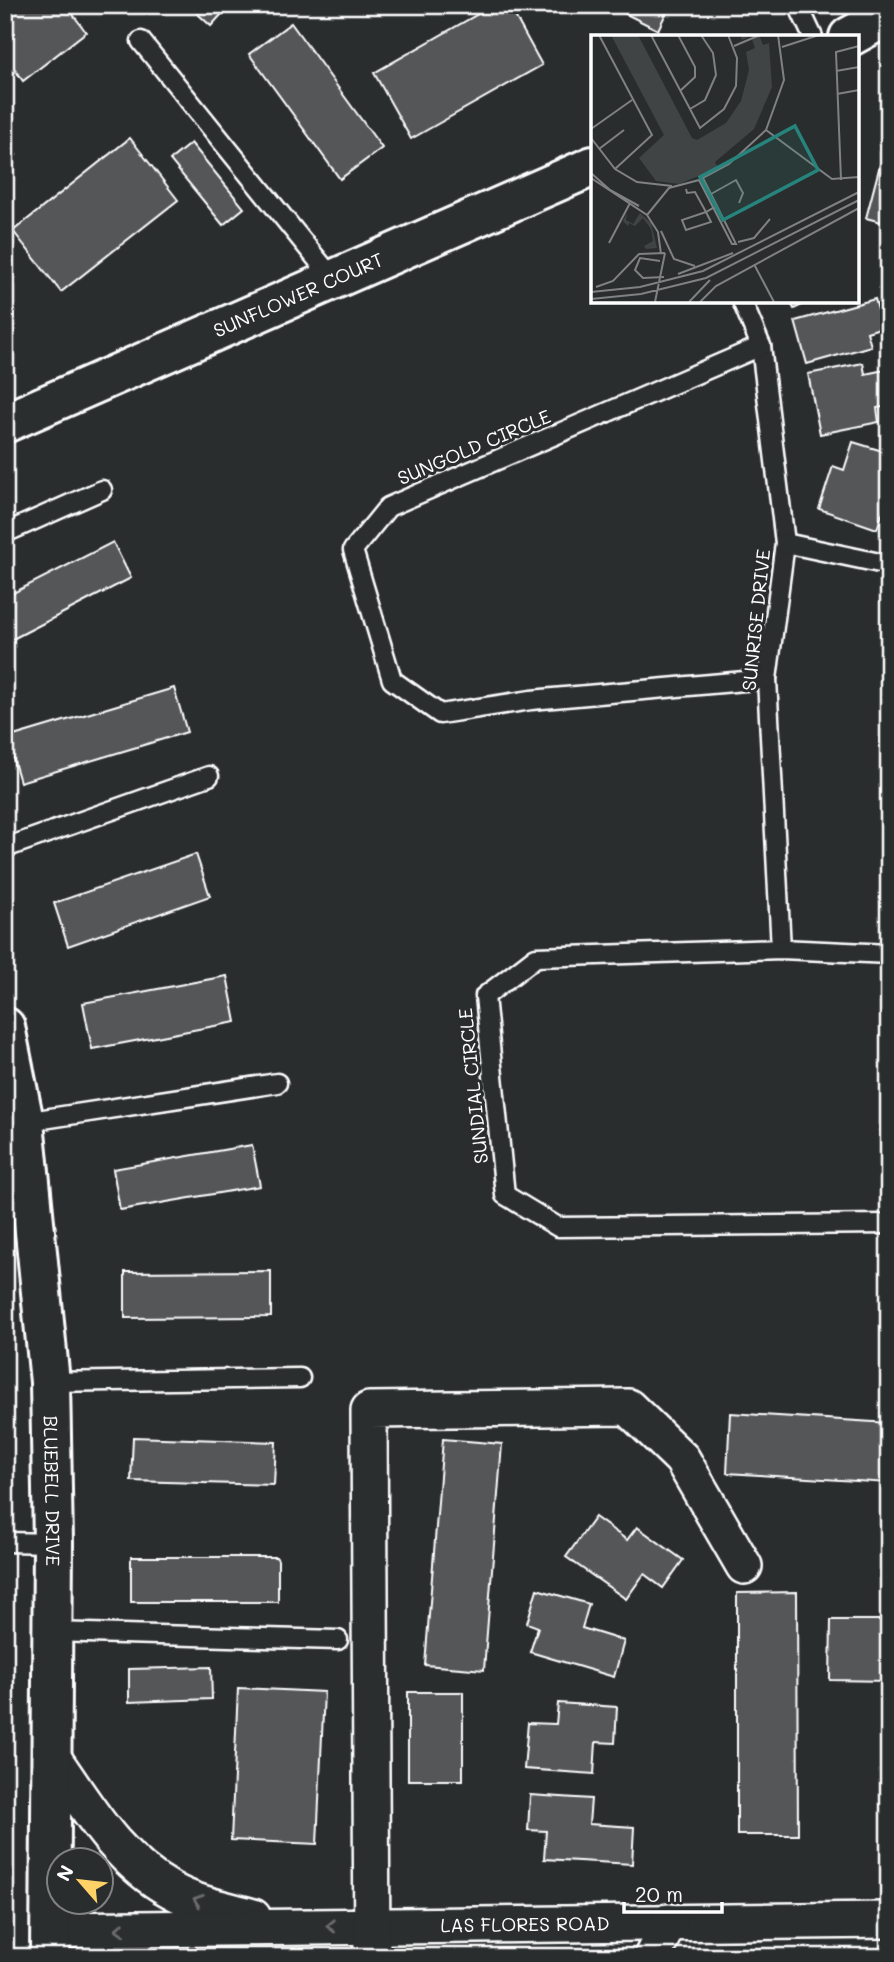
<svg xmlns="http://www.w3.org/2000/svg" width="894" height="1962" font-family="Mali,sans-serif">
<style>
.park{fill:url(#park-crowns);stroke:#a0a2a2;stroke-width:2}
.building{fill:#555758;stroke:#fff;stroke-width:2}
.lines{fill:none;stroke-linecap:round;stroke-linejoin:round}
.lane-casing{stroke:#fff;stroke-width:23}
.street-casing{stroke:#fff;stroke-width:40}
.secondary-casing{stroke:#fff;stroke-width:44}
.lane{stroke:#2a2d2e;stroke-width:18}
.street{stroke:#2a2d2e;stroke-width:35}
.secondary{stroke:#2a2d2e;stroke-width:38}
.oneway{stroke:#6a6c6d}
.labels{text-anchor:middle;stroke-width:6;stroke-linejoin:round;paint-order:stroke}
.street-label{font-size:19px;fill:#fff;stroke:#2a2d2e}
.inset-road{fill:none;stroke:#7f8182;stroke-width:2}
.view{fill:#27847c;fill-opacity:0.15;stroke:#27847c;stroke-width:3.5}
.inset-edge{fill:none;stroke:#fff;stroke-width:3.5}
</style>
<defs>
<pattern id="park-crowns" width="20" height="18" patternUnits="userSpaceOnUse" patternTransform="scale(1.75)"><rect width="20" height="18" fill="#414445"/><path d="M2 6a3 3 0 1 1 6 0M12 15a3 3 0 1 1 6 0" fill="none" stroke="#5e6061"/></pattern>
</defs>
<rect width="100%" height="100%" fill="#2a2d2e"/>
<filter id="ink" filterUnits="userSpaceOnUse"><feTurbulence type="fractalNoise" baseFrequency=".0143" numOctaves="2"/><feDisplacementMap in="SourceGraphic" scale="14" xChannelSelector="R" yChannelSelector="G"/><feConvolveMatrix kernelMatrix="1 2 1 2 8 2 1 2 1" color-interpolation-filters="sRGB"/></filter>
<g filter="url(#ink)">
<path class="park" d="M 5,1588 L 8,1588 L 11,1957 L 5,1957 Z"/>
<g class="building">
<path d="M 5,5 L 66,5 L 86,32 L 23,81 L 5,56 Z"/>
<path d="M 188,5 L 230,5 L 211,26 Z"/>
<path d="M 494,5 L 509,5 L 542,65 L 411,139 L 374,73 Z"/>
<path d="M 608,5 L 670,5 L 658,30 Z"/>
<path d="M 291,23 L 382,148 L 340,179 L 249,54 Z"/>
<path d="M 130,138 L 178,200 L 61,292 L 13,231 Z"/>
<path d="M 191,143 L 244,208 L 223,225 L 170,160 Z"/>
<path d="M 5,144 L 16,155 L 5,166 Z"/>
<path d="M 880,165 L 889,167 L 889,224 L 866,218 Z"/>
<path d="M 875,299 L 883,327 L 867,332 L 871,346 L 807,364 L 795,321 Z"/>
<path d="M 790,301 L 810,301 L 794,309 Z"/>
<path d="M 863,363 L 865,374 L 889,369 L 889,406 L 877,408 L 879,422 L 820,434 L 808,374 Z"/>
<path d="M 853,442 L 889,453 L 889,494 L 877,529 L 819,509 L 833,466 L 844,470 Z"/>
<path d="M 113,542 L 131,578 L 5,643 L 5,597 Z"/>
<path d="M 174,688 L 187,732 L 20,782 L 7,738 Z"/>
<path d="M 196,854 L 210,896 L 68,946 L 54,903 Z"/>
<path d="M 227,976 L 236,1022 L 92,1049 L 83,1003 Z"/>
<path d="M 252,1145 L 260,1186 L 120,1210 L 113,1169 Z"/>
<path d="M 271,1271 L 271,1317 L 125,1318 L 125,1272 Z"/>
<path d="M 730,1413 L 889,1423 L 889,1483 L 727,1473 Z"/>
<path d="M 133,1437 L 276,1442 L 274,1485 L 131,1481 Z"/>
<path d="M 443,1439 L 502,1444 L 484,1670 L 425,1665 Z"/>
<path d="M 595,1517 L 627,1540 L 637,1527 L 683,1560 L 663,1588 L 644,1574 L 626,1599 L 566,1557 Z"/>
<path d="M 131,1557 L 276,1557 L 278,1560 L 278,1602 L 131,1602 Z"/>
<path d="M 537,1589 L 589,1604 L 582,1628 L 624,1641 L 614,1677 L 530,1652 L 538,1627 L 527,1623 Z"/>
<path d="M 797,1592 L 798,1835 L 737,1835 L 737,1593 Z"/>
<path d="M 831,1620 L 889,1620 L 889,1681 L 830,1680 Z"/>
<path d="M 211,1667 L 212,1699 L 129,1702 L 129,1669 Z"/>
<path d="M 238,1688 L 324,1692 L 317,1844 L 231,1840 Z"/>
<rect x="408" y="1692" width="55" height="88"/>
<path d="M 558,1703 L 617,1707 L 615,1743 L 596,1742 L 594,1774 L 524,1769 L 528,1723 L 556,1724 Z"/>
<path d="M 530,1795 L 591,1799 L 589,1824 L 634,1827 L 632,1864 L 544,1859 L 546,1831 L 528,1830 Z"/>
</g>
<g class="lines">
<g class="lane-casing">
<g id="lane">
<path d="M 798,5 L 813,37"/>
<path d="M 141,41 L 333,279"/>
<path d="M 742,301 L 761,346 L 785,543 L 767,679 L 781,949"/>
<path d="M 761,346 L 388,507 L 353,550 L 392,680 L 440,714 L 531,700 L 767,679"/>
<path d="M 5,533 L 102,490"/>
<path d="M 785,543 L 889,565"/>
<path d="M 5,848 L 209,776"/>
<path d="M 889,954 L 781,949 L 536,957 L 485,996 L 505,1195 L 558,1227 L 889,1224"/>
<path d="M 24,1122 L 277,1083"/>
<path d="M 50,1382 L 300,1378"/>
<path d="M 5,1542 L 53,1543"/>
<path d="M 52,1632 L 338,1640"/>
</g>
</g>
<g class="street-casing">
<g id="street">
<path d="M 51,1755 C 86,1805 116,1860 171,1890 C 195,1904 226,1909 253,1917"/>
<path id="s1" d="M 51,1930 L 889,1920"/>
<path d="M 372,1957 L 369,1410 L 628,1407 L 682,1459 L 744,1566"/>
<path d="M 652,1957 L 669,1922"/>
</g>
</g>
<g class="secondary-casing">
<g id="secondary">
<path d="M 849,37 L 889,15"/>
<path id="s2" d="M 5,423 L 593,166"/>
<path id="s3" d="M 5,1027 L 24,1122 L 50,1382 L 53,1543 L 50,1957"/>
</g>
</g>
<use href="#lane" class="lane"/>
<use href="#street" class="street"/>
<use href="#secondary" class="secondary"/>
</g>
<defs><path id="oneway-chevron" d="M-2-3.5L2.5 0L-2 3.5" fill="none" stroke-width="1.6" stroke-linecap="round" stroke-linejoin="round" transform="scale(1.75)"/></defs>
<g class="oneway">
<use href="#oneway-chevron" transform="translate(198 1900) rotate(-161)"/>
<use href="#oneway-chevron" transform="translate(331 1926) rotate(179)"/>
<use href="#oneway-chevron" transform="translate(120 1929) rotate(179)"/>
</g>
</g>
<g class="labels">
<g class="street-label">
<text dy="7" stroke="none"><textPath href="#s2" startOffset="320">SUNFLOWER COURT</textPath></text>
<text transform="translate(474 447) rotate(-23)" y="7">SUNGOLD CIRCLE</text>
<text transform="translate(756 620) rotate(-84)" y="7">SUNRISE DRIVE</text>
<text transform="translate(473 1086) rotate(-96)" y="7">SUNDIAL CIRCLE</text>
<text dy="7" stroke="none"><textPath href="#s3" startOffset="467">BLUEBELL DRIVE</textPath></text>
<text dy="7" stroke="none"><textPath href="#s1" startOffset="474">LAS FLORES ROAD</textPath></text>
</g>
</g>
<g transform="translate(591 35)">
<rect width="268" height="268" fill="#2a2d2e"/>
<path d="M 36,178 L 35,185 L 42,189 L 49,178 L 60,188 L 66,213 L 55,214 L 53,211 L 62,206 L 60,194 L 52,183 L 44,191 L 38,188 L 37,191 L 32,186 Z" fill="#414445"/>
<path d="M 20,0 L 47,0 L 101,103 L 106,105 L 135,88 L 150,66 L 158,35 L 155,17 L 164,13 L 160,1 L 151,5 L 149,0 L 168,0 L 172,10 L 178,8 L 181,52 L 163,94 L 124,127 L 127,133 L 88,149 L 65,146 L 48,123 L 73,100 Z" fill="#414445"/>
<path class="inset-road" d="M 8,0 L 61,100 L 24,134M 60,0 L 109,93 L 133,74 L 145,51 L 146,23 L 137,0M 87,0 L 104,32 L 104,42 L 89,56M 143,11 L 169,0M 191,12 L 228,0M 245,36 L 268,32M 246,59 L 268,55M 99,74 L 114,65 L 125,40 L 122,18 L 110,0M 0,94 L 41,65M 175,95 L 241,144 L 268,142M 0,103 L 24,134 L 46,147 L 81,151M 8,114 L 33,95M 0,138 L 19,155 L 48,171M 0,143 L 56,180 L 67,197 L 70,219M 108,145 L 141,209 L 145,209 L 112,143M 250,145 L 245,17 L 268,11M 95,154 L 96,158 L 104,157 L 115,177 L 120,187 L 95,195 L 91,185 L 115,177 L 122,173 L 124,173M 120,159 L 145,145 L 152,158 L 148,168M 56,180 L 78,153 L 108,145 L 138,129 L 175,95 L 193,45 L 187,0M 70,196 L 83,224 L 104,231M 147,207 L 163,203 L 179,184M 18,208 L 39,168M 69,226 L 49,223 L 44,235 L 52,243 L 73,242M 164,231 L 183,267M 87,239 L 142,218M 5,252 L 22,246 L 48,219 L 74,218M 0,257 L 49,252 L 112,236 L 268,157M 0,264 L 50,259 L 115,243 L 268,165M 64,267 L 74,218M 98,267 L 119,245M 109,267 L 125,251 L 268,173"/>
<path class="view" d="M 204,91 L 227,135 L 132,185 L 109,142 Z"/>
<rect width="268" height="268" class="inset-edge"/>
</g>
<rect width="894" height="1962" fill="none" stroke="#2a2d2e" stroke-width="28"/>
<rect x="14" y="14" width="866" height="1934" fill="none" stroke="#fff" stroke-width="2.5" filter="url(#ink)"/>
<g transform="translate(80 1881) rotate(298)"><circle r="33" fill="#2a2d2e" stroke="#7f8182" stroke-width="2"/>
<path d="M0-5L12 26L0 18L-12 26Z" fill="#ffd166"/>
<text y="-10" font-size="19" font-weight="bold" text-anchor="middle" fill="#ffffff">N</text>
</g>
<path d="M624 1902v10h98v-10" fill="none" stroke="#ffffff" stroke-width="3.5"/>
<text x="635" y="1902" font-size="21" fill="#ffffff" stroke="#2a2d2e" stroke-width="5" paint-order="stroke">20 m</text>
</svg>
